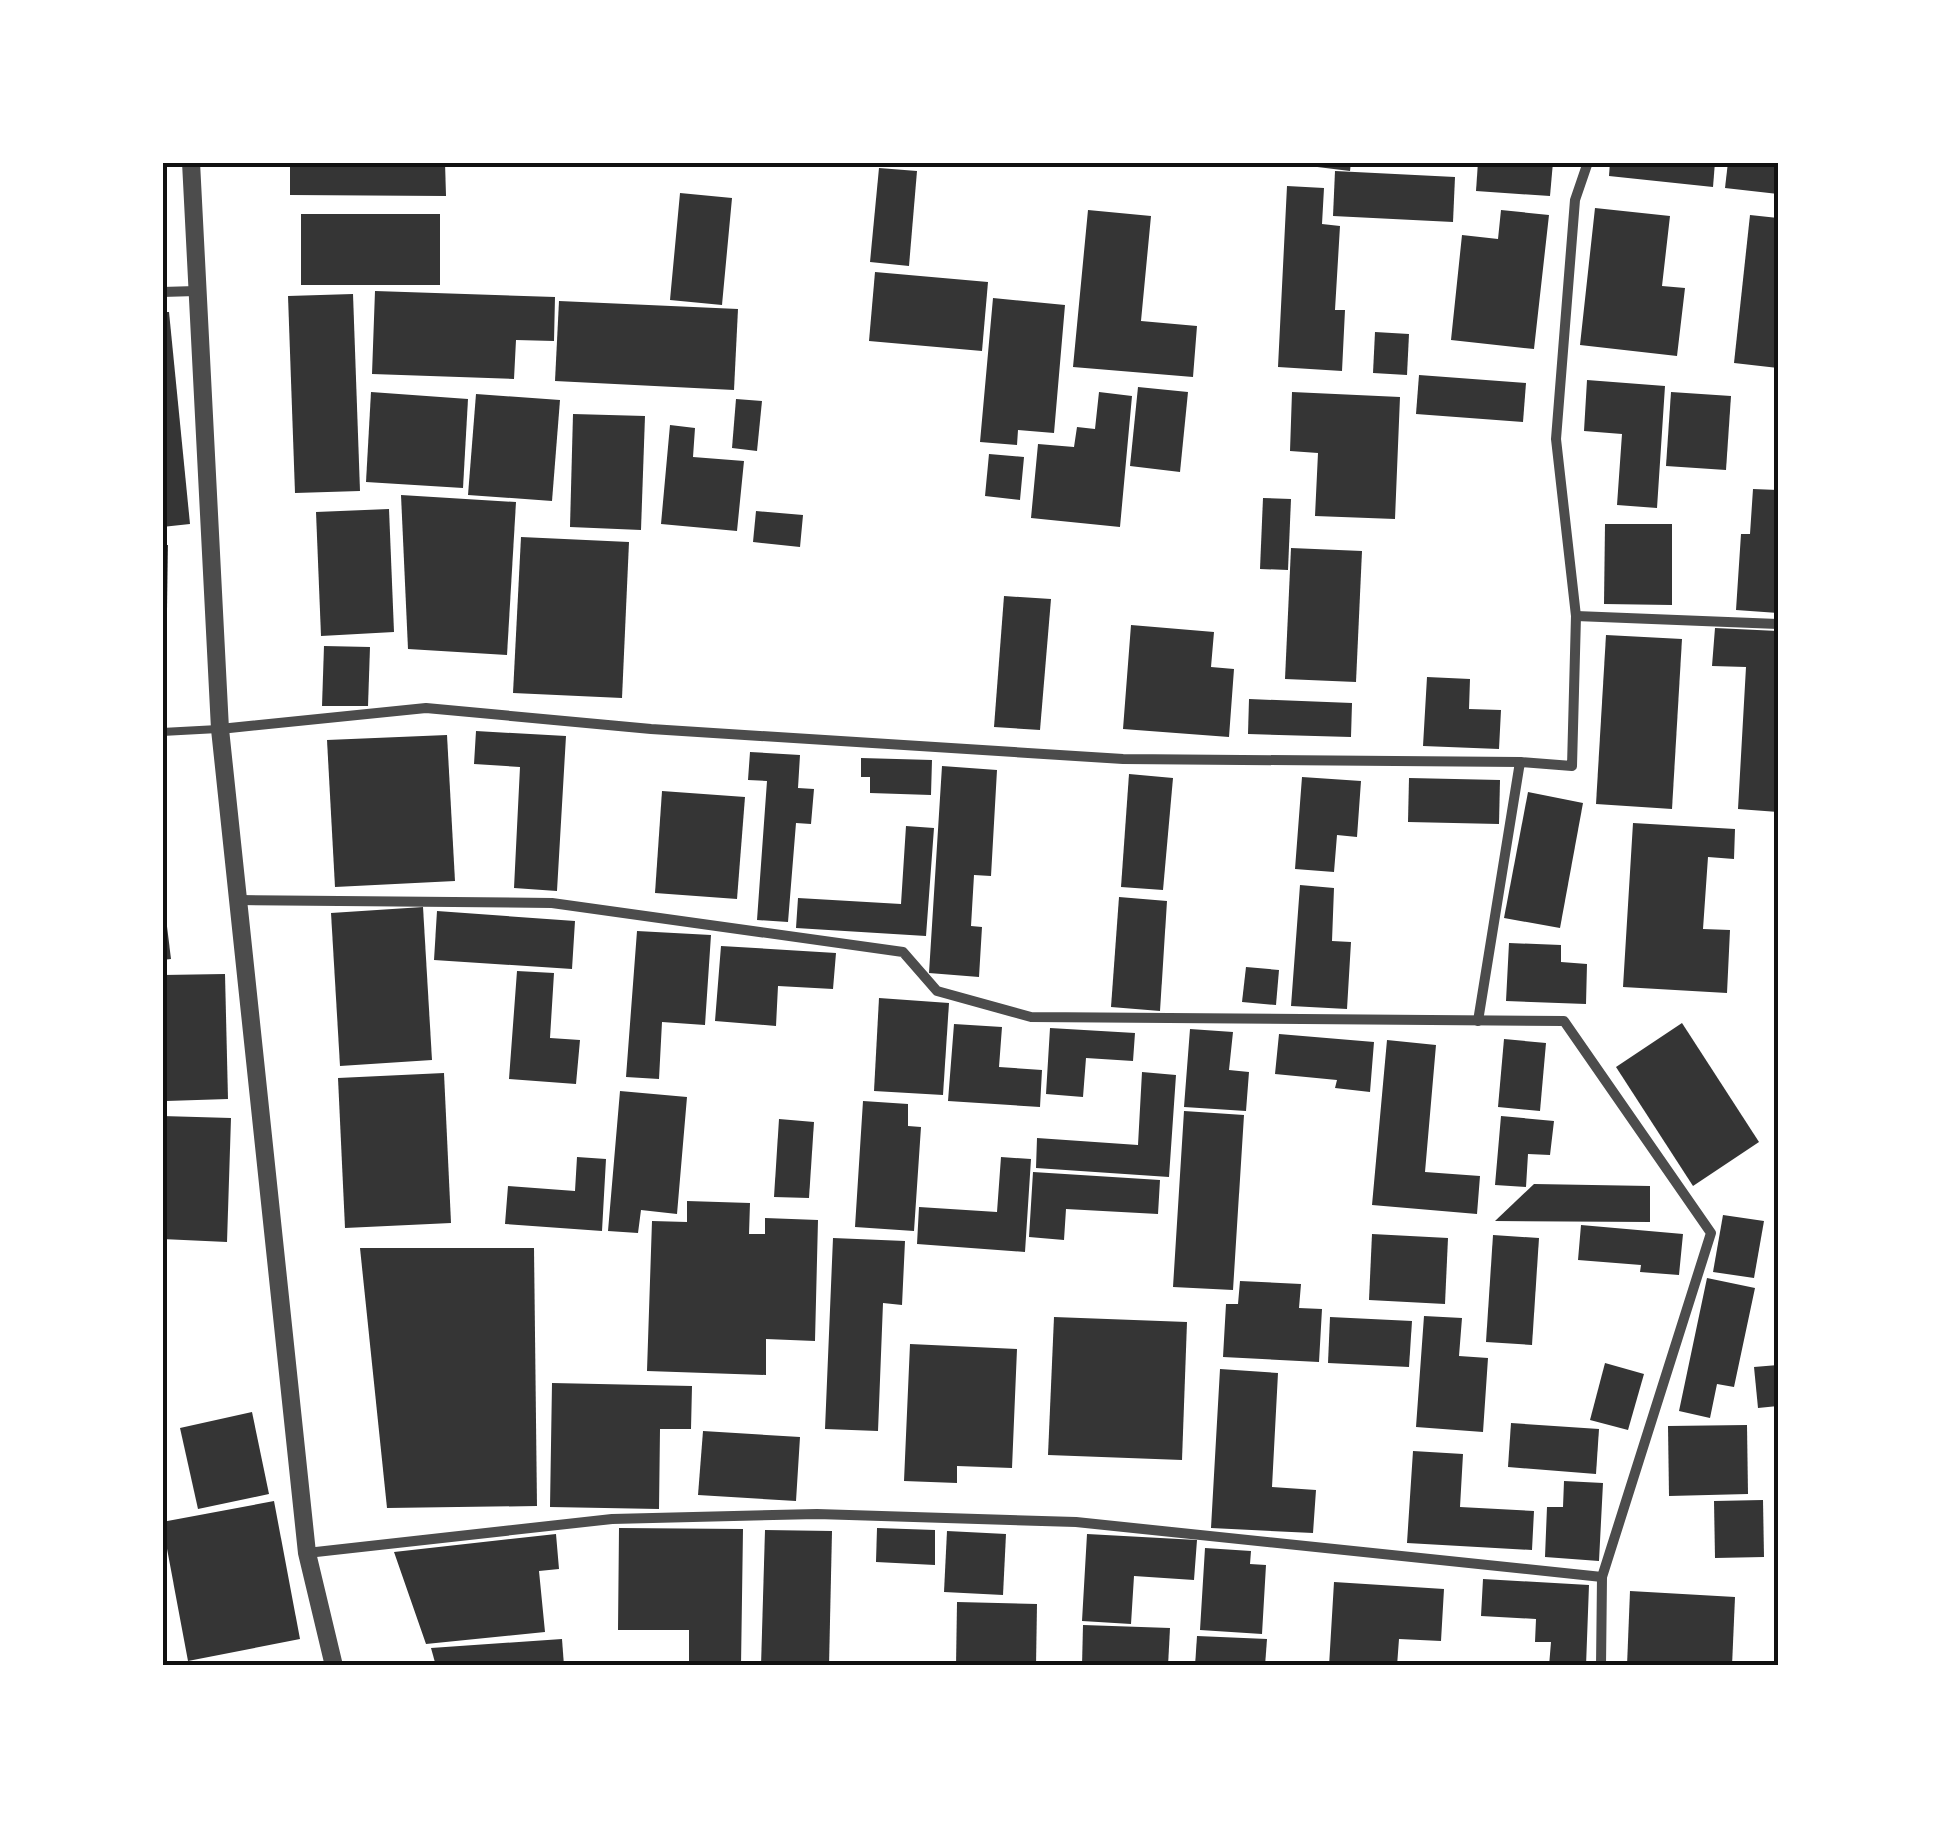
<svg xmlns="http://www.w3.org/2000/svg" width="1941" height="1828" font-family="'Fira Sans Condensed',sans-serif">
<style>
.building{fill:#353535}
.lines{fill:none;stroke-linecap:round;stroke-linejoin:round}
.service{stroke:#4c4c4c;stroke-width:8}
.minor{stroke:#4c4c4c;stroke-width:10}
.tertiary{stroke:#4c4c4c;stroke-width:18}
.neatline{fill:none;stroke:#111;stroke-width:4}
</style>
<rect width="100%" height="100%" fill="#fff"/>
<g class="building">
<path d="M 290,162 L 445,162 L 446,196 L 290,195 Z"/>
<path d="M 1301,162 L 1351,162 L 1350,171 L 1301,165 Z"/>
<path d="M 1478,162 L 1553,162 L 1550,196 L 1476,191 Z"/>
<path d="M 1610,162 L 1715,162 L 1713,187 L 1609,176 Z"/>
<path d="M 1728,162 L 1778,162 L 1778,194 L 1725,188 Z"/>
<path d="M 879,168 L 917,171 L 909,266 L 870,262 Z"/>
<path d="M 1335,171 L 1455,177 L 1453,222 L 1333,216 Z"/>
<path d="M 1287,186 L 1324,188 L 1322,224 L 1340,226 L 1335,310 L 1345,310 L 1342,371 L 1278,367 Z"/>
<path d="M 680,193 L 732,198 L 722,305 L 670,300 Z"/>
<path d="M 1595,208 L 1670,216 L 1662,286 L 1685,288 L 1677,356 L 1580,345 Z"/>
<path d="M 1088,210 L 1151,216 L 1141,321 L 1197,326 L 1193,377 L 1073,367 Z"/>
<path d="M 1501,210 L 1549,215 L 1534,349 L 1451,340 L 1462,235 L 1498,239 Z"/>
<rect x="301" y="214" width="139" height="71"/>
<path d="M 1750,215 L 1778,218 L 1778,368 L 1734,363 Z"/>
<path d="M 875,272 L 988,282 L 982,351 L 869,341 Z"/>
<path d="M 375,291 L 555,297 L 554,341 L 516,340 L 514,379 L 372,374 Z"/>
<path d="M 353,294 L 360,491 L 295,493 L 288,296 Z"/>
<path d="M 993,298 L 1065,305 L 1054,433 L 1018,430 L 1017,445 L 980,442 Z"/>
<path d="M 559,301 L 738,309 L 734,390 L 555,381 Z"/>
<path d="M 162,312 L 169,312 L 190,524 L 162,527 Z"/>
<path d="M 1375,332 L 1409,334 L 1407,375 L 1373,373 Z"/>
<path d="M 1419,375 L 1526,383 L 1523,422 L 1416,414 Z"/>
<path d="M 1587,380 L 1665,386 L 1657,508 L 1617,505 L 1622,434 L 1584,431 Z"/>
<path d="M 1138,387 L 1188,392 L 1180,472 L 1130,466 Z"/>
<path d="M 371,392 L 468,399 L 463,488 L 366,482 Z"/>
<path d="M 1099,392 L 1132,396 L 1120,527 L 1031,518 L 1038,444 L 1074,447 L 1077,427 L 1095,429 Z"/>
<path d="M 1292,392 L 1400,397 L 1395,519 L 1315,516 L 1318,453 L 1290,451 Z"/>
<path d="M 1671,392 L 1731,396 L 1726,470 L 1666,466 Z"/>
<path d="M 476,394 L 560,400 L 552,501 L 468,495 Z"/>
<path d="M 736,399 L 762,401 L 757,451 L 732,448 Z"/>
<path d="M 573,414 L 645,416 L 641,530 L 570,527 Z"/>
<path d="M 670,425 L 695,428 L 693,457 L 744,461 L 737,531 L 661,524 Z"/>
<path d="M 989,454 L 1024,457 L 1020,500 L 985,496 Z"/>
<path d="M 1753,489 L 1778,490 L 1778,613 L 1736,610 L 1741,534 L 1750,534 Z"/>
<path d="M 401,495 L 516,502 L 507,655 L 408,649 Z"/>
<path d="M 1263,498 L 1291,499 L 1288,570 L 1260,569 Z"/>
<path d="M 389,509 L 394,632 L 321,636 L 316,512 Z"/>
<path d="M 756,511 L 803,515 L 800,547 L 753,542 Z"/>
<path d="M 1605,524 L 1672,524 L 1672,605 L 1604,604 Z"/>
<path d="M 521,537 L 629,542 L 622,698 L 513,693 Z"/>
<path d="M 162,545 L 168,545 L 166,674 L 162,674 Z"/>
<path d="M 1291,548 L 1362,551 L 1356,682 L 1285,679 Z"/>
<path d="M 1004,596 L 1051,599 L 1040,730 L 994,727 Z"/>
<path d="M 1131,625 L 1214,632 L 1211,667 L 1234,669 L 1229,737 L 1123,729 Z"/>
<path d="M 1715,628 L 1778,631 L 1778,812 L 1738,809 L 1746,667 L 1712,666 Z"/>
<path d="M 1606,635 L 1682,639 L 1672,809 L 1596,804 Z"/>
<path d="M 324,646 L 370,647 L 368,706 L 322,706 Z"/>
<path d="M 1427,677 L 1470,679 L 1469,709 L 1501,710 L 1499,749 L 1423,746 Z"/>
<path d="M 1249,699 L 1352,703 L 1351,737 L 1248,734 Z"/>
<path d="M 476,731 L 566,736 L 557,891 L 514,888 L 520,767 L 474,764 Z"/>
<path d="M 447,735 L 455,881 L 335,887 L 327,740 Z"/>
<path d="M 750,752 L 800,755 L 798,788 L 814,789 L 811,824 L 796,823 L 788,922 L 757,920 L 767,781 L 748,780 Z"/>
<path d="M 861,758 L 932,760 L 931,795 L 870,793 L 870,777 L 861,777 Z"/>
<path d="M 942,766 L 997,770 L 991,876 L 974,875 L 971,926 L 982,927 L 979,977 L 929,973 Z"/>
<path d="M 1129,774 L 1173,778 L 1163,890 L 1121,887 Z"/>
<path d="M 1302,777 L 1361,781 L 1357,837 L 1337,835 L 1334,872 L 1295,869 Z"/>
<path d="M 1409,778 L 1500,780 L 1499,824 L 1408,822 Z"/>
<path d="M 662,791 L 745,797 L 737,899 L 655,893 Z"/>
<path d="M 1528,792 L 1583,803 L 1560,928 L 1504,918 Z"/>
<path d="M 1633,823 L 1735,829 L 1734,859 L 1708,857 L 1703,929 L 1730,930 L 1727,993 L 1623,987 Z"/>
<path d="M 906,826 L 934,828 L 926,936 L 796,928 L 798,898 L 901,904 Z"/>
<path d="M 1300,885 L 1334,888 L 1332,941 L 1351,942 L 1347,1009 L 1291,1006 Z"/>
<path d="M 1119,897 L 1167,901 L 1160,1011 L 1111,1007 Z"/>
<path d="M 423,907 L 432,1060 L 340,1066 L 331,913 Z"/>
<path d="M 162,910 L 165,910 L 171,959 L 162,960 Z"/>
<path d="M 437,911 L 575,921 L 572,969 L 434,960 Z"/>
<path d="M 637,931 L 711,935 L 705,1025 L 662,1022 L 659,1079 L 626,1077 Z"/>
<path d="M 1509,943 L 1561,945 L 1561,962 L 1587,964 L 1586,1004 L 1506,1001 Z"/>
<path d="M 721,946 L 836,953 L 833,989 L 778,986 L 776,1026 L 715,1021 Z"/>
<path d="M 1246,967 L 1279,970 L 1276,1005 L 1242,1002 Z"/>
<path d="M 517,971 L 554,973 L 550,1038 L 580,1040 L 576,1084 L 509,1079 Z"/>
<path d="M 225,974 L 228,1099 L 166,1101 L 163,975 Z"/>
<path d="M 879,998 L 949,1003 L 943,1095 L 874,1091 Z"/>
<path d="M 1682,1023 L 1759,1142 L 1693,1186 L 1616,1067 Z"/>
<path d="M 954,1024 L 1002,1027 L 999,1067 L 1042,1070 L 1040,1107 L 948,1101 Z"/>
<path d="M 1050,1028 L 1135,1033 L 1133,1061 L 1086,1058 L 1083,1097 L 1046,1094 Z"/>
<path d="M 1190,1029 L 1233,1032 L 1229,1070 L 1249,1072 L 1246,1111 L 1184,1107 Z"/>
<path d="M 1279,1034 L 1374,1042 L 1370,1092 L 1335,1088 L 1337,1080 L 1275,1074 Z"/>
<path d="M 1504,1039 L 1546,1043 L 1540,1111 L 1498,1107 Z"/>
<path d="M 1387,1040 L 1436,1045 L 1425,1172 L 1480,1176 L 1477,1214 L 1372,1205 Z"/>
<path d="M 1142,1072 L 1176,1075 L 1169,1177 L 1036,1168 L 1037,1138 L 1138,1145 Z"/>
<path d="M 444,1073 L 451,1223 L 345,1228 L 338,1078 Z"/>
<path d="M 620,1091 L 687,1097 L 677,1214 L 641,1210 L 638,1233 L 608,1231 Z"/>
<path d="M 863,1101 L 908,1104 L 908,1126 L 921,1127 L 914,1231 L 855,1227 Z"/>
<path d="M 1184,1111 L 1244,1115 L 1233,1290 L 1173,1287 Z"/>
<path d="M 162,1116 L 231,1118 L 227,1242 L 162,1239 Z"/>
<path d="M 1501,1116 L 1554,1121 L 1550,1155 L 1528,1154 L 1526,1187 L 1495,1185 Z"/>
<path d="M 779,1119 L 814,1122 L 809,1198 L 774,1197 Z"/>
<path d="M 577,1157 L 606,1159 L 602,1231 L 505,1224 L 508,1186 L 575,1191 Z"/>
<path d="M 1001,1157 L 1031,1159 L 1025,1252 L 917,1244 L 919,1207 L 997,1212 Z"/>
<path d="M 1033,1172 L 1160,1180 L 1158,1214 L 1066,1209 L 1064,1240 L 1029,1237 Z"/>
<path d="M 1534,1184 L 1650,1186 L 1650,1222 L 1495,1221 Z"/>
<path d="M 687,1201 L 750,1203 L 749,1234 L 765,1234 L 765,1218 L 818,1220 L 815,1341 L 766,1339 L 766,1375 L 647,1371 L 652,1221 L 687,1222 Z"/>
<path d="M 1723,1215 L 1764,1221 L 1754,1278 L 1713,1272 Z"/>
<path d="M 1581,1225 L 1683,1234 L 1679,1275 L 1640,1272 L 1641,1265 L 1578,1260 Z"/>
<path d="M 1372,1234 L 1448,1238 L 1445,1304 L 1369,1300 Z"/>
<path d="M 1493,1235 L 1539,1238 L 1532,1345 L 1486,1342 Z"/>
<path d="M 833,1238 L 905,1241 L 902,1305 L 883,1303 L 878,1431 L 825,1429 Z"/>
<path d="M 360,1248 L 534,1248 L 537,1506 L 387,1508 Z"/>
<path d="M 1707,1278 L 1755,1288 L 1734,1387 L 1717,1384 L 1710,1418 L 1679,1411 Z"/>
<path d="M 1240,1281 L 1301,1284 L 1299,1308 L 1322,1309 L 1319,1362 L 1223,1357 L 1226,1304 L 1238,1304 Z"/>
<path d="M 1424,1316 L 1462,1318 L 1459,1356 L 1488,1358 L 1483,1432 L 1416,1427 Z"/>
<path d="M 1054,1317 L 1187,1322 L 1182,1460 L 1048,1455 Z"/>
<path d="M 1330,1317 L 1412,1321 L 1409,1367 L 1328,1363 Z"/>
<path d="M 910,1344 L 1017,1349 L 1012,1468 L 957,1466 L 957,1483 L 904,1481 Z"/>
<path d="M 1605,1363 L 1644,1374 L 1628,1430 L 1590,1420 Z"/>
<path d="M 1778,1365 L 1778,1406 L 1758,1408 L 1754,1367 Z"/>
<path d="M 1220,1369 L 1278,1373 L 1272,1487 L 1316,1490 L 1313,1533 L 1211,1528 Z"/>
<path d="M 552,1383 L 692,1386 L 691,1429 L 660,1429 L 659,1509 L 550,1507 Z"/>
<path d="M 252,1412 L 269,1494 L 198,1509 L 180,1428 Z"/>
<path d="M 1511,1423 L 1599,1429 L 1596,1474 L 1508,1467 Z"/>
<path d="M 1747,1425 L 1748,1494 L 1669,1496 L 1668,1426 Z"/>
<path d="M 703,1431 L 800,1437 L 796,1501 L 698,1495 Z"/>
<path d="M 1413,1451 L 1463,1454 L 1460,1507 L 1534,1511 L 1532,1550 L 1407,1543 Z"/>
<path d="M 1564,1481 L 1603,1483 L 1599,1561 L 1545,1557 L 1547,1507 L 1563,1507 Z"/>
<path d="M 1763,1500 L 1764,1557 L 1715,1558 L 1714,1501 Z"/>
<path d="M 274,1501 L 300,1639 L 188,1661 L 162,1522 Z"/>
<path d="M 619,1528 L 743,1529 L 741,1666 L 689,1666 L 689,1630 L 618,1630 Z"/>
<path d="M 877,1528 L 935,1530 L 935,1565 L 876,1562 Z"/>
<path d="M 765,1530 L 832,1531 L 829,1666 L 761,1666 Z"/>
<path d="M 947,1531 L 1006,1534 L 1003,1595 L 944,1592 Z"/>
<path d="M 556,1534 L 559,1569 L 539,1571 L 545,1632 L 426,1644 L 394,1552 Z"/>
<path d="M 1087,1534 L 1197,1540 L 1194,1580 L 1134,1576 L 1131,1624 L 1082,1621 Z"/>
<path d="M 1205,1548 L 1251,1551 L 1250,1564 L 1266,1565 L 1262,1634 L 1200,1630 Z"/>
<path d="M 1483,1579 L 1589,1585 L 1586,1666 L 1549,1666 L 1551,1642 L 1535,1642 L 1536,1619 L 1481,1616 Z"/>
<path d="M 1334,1582 L 1444,1589 L 1441,1641 L 1399,1639 L 1397,1666 L 1329,1666 Z"/>
<path d="M 1630,1591 L 1735,1597 L 1732,1666 L 1627,1666 Z"/>
<path d="M 957,1602 L 1037,1604 L 1036,1666 L 956,1666 Z"/>
<path d="M 1083,1625 L 1170,1628 L 1168,1666 L 1082,1666 Z"/>
<path d="M 1197,1636 L 1267,1639 L 1265,1666 L 1195,1666 Z"/>
<path d="M 562,1639 L 564,1666 L 436,1666 L 431,1648 Z"/>
</g>
<g class="lines">
<path class="service" d="M 162,732 L 218,729"/>
<g class="minor">
<path d="M 162,292 L 196,291"/>
<path d="M 1576,616 L 1778,624"/>
<path d="M 220,729 L 426,708 L 651,729 L 1123,759 L 1520,762 L 1572,766 L 1576,616 L 1556,439 L 1575,200 L 1588,162"/>
<path d="M 240,900 L 552,903 L 903,952 L 937,991 L 1031,1017 L 1564,1021 L 1711,1233 L 1602,1577 L 1601,1666"/>
<path d="M 1478,1021 L 1520,762"/>
<path d="M 307,1553 L 612,1519 L 817,1514 L 1076,1522 L 1602,1577"/>
</g>
<path class="tertiary" d="M 191,162 L 220,729 L 307,1553 L 334,1666"/>
</g>
<rect width="1941" height="1828" fill="none" stroke="#ffffff" stroke-width="330"/>
<rect x="165" y="165" width="1611" height="1498" class="neatline"/>
</svg>
